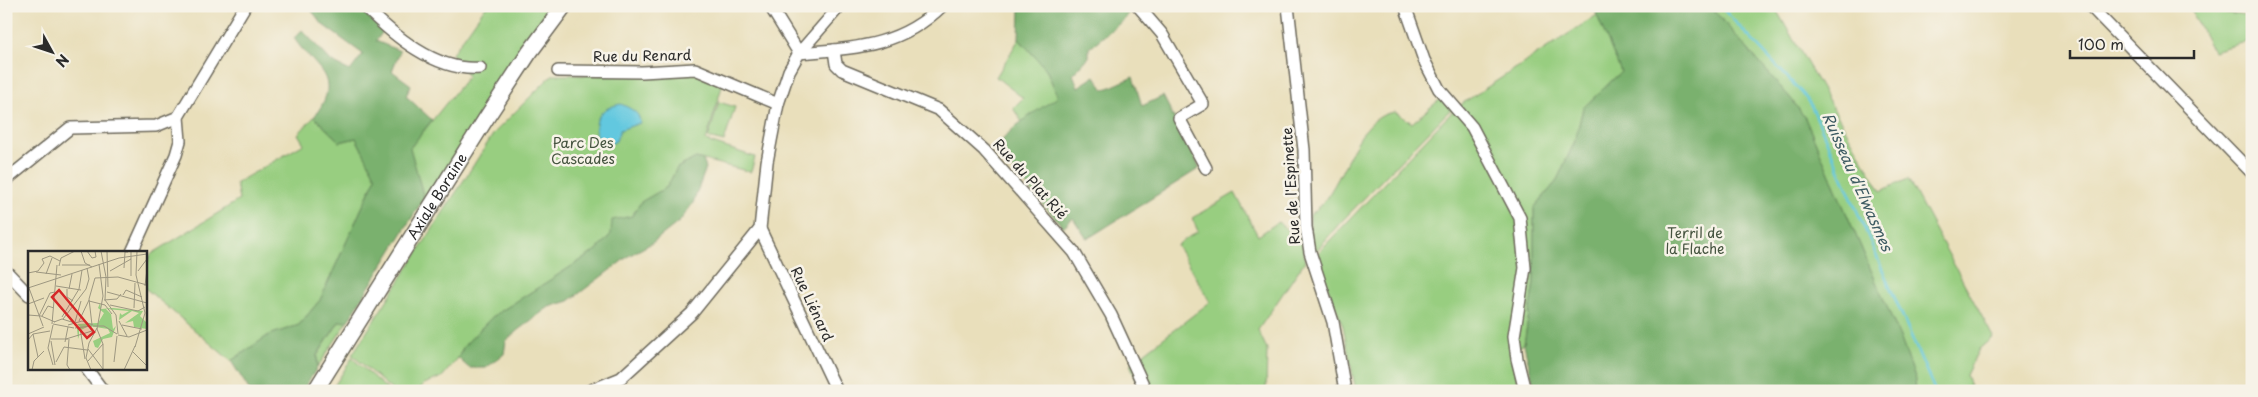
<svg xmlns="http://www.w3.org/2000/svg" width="2258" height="397" font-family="'Playpen Sans',sans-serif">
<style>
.green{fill:#98ce80;stroke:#627c56}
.forest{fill:#7ab16e;stroke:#526e4c}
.water{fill:#62c8df;stroke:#467a85}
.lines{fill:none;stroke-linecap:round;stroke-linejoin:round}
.stream{stroke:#62c8df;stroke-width:2.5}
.minor-casing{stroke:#6e6a5d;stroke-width:14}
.major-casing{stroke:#6e6a5d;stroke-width:18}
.minor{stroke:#fff;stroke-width:11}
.major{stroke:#fff;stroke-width:15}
.labels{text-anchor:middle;stroke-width:5;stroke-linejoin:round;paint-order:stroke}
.street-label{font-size:14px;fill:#2b2b2b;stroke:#f7f3e8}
.park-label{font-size:14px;fill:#465440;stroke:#f7f3e8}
.water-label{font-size:15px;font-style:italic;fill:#3c5a61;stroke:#f7f3e8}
.inset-road{fill:none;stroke:#9d9781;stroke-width:1}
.view{fill:#d62828;fill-opacity:0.15;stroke:#d62828;stroke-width:2.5}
.inset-edge{fill:none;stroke:#2b2b2b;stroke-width:2.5}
</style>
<rect width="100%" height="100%" fill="#f7f3e8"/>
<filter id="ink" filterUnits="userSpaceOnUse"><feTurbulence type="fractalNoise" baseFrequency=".02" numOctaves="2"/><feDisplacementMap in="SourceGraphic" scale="10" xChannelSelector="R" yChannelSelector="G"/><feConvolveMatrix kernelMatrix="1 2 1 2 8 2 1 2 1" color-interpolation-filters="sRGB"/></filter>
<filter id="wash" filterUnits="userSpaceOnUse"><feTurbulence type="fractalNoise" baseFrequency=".0096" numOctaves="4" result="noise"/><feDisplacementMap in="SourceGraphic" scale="20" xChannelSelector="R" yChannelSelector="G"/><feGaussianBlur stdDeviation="1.12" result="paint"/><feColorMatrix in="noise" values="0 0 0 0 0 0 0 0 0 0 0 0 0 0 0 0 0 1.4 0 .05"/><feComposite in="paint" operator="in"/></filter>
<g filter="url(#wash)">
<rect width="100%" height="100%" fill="#e9dfbb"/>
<g class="green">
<path d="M 486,6 L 559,6 C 548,15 529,32 529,46 L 427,201 L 424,198 L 410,148 L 468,76 L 452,54 Z"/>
<path d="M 1710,6 L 1774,6 L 1881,191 L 1908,179 L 1993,337 L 1979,349 L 1966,375 L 1972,391 L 1914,391 L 1916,380 L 1900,337 L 1805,118 L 1792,100 Z"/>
<path d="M 2189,7 L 2252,17 L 2252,40 L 2213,51 Z"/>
<path d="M 1597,15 L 1621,72 L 1583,108 L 1575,141 L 1556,182 L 1534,208 L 1534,283 L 1524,344 L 1511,352 L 1520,391 L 1356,391 L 1343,326 L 1315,256 L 1448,116 L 1463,103 Z"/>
<path d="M 1019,39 L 1046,69 L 1058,97 L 1022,122 L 1013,108 L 1023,98 L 996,77 Z"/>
<path d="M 694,71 L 723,83 L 706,141 L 755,157 L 751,172 L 696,158 L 677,168 L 667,187 L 641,202 L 632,216 L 611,234 L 597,250 L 492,317 L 464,346 L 458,358 L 442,377 L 424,384 L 418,391 L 393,391 L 352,355 L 494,133 L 552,75 L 643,75 Z"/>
<path d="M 1445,95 L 1456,108 L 1448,112 L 1339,224 L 1317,250 L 1310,252 L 1310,215 C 1341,193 1352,131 1380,117 C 1384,114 1390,113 1395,112 L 1412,123 Z"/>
<path d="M 719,102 L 735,107 L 724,142 L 708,138 Z"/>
<path d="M 314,117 L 340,142 L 356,138 L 376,177 L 320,300 L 299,325 L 269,335 L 231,361 L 145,288 L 145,269 L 150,255 L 239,200 L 236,183 L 304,144 L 298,134 Z"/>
<path d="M 1235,193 L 1258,236 L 1278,222 L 1291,233 L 1300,230 L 1305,261 L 1258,330 L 1267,349 L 1266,391 L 1141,391 L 1130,364 L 1210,302 L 1177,245 L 1198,231 L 1192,218 Z"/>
<path d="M 348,321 L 317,368 L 317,356 L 339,322 Z"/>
<path d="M 352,358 L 389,391 L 331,391 Z"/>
</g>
<g class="forest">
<path d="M 308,6 L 358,6 L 384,30 L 376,41 L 400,51 L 392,71 L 411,85 L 406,96 L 432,120 L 410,148 L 424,198 L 348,321 L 339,322 L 317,355 L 317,368 L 302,391 L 250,391 L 231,361 L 269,335 L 299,325 L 320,300 L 376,177 L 356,138 L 340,142 L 314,117 C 345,76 314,69 294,38 L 302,30 L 332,62 L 350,71 L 363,54 L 323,25 Z"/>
<path d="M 1022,6 L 1132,6 L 1126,18 L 1089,48 L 1089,57 L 1073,74 L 1078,87 L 1095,76 L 1104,90 L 1133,77 L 1142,106 L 1163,96 L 1200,168 L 1087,239 L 1073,218 L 1063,227 L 997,152 C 1000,132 1040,109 1058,97 L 1046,69 L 1019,39 L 1020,8 Z"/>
<path d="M 1593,6 L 1710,6 L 1792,100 L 1805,118 L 1900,337 L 1916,380 L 1914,391 L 1535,391 L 1524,344 L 1534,283 L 1534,208 L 1556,182 L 1575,141 L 1583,108 L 1621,72 Z"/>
<path d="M 696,158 L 703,160 L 706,168 L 693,203 L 680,221 L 652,243 L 630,255 L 569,301 L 549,307 L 518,330 L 506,341 L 504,354 L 486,368 L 469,368 L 458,358 L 464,346 L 492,317 L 597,250 L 611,234 L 612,220 L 632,216 L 641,202 L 667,187 L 677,168 Z"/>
</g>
<path class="water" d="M 621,104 C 631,109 640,112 640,123 L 620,130 L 616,141 L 609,145 L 599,142 C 591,120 599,108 621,104 Z"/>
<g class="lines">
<path class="stream" d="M 1720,6 L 1803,94 L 1812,107 L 1935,391"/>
</g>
</g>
<g filter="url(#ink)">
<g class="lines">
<g class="minor-casing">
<g id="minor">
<path d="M 364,6 C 393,35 436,72 480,68"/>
<path d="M 770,6 L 799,53"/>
<path d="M 1138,6 L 1162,34 L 1203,104 L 1179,118 L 1206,168"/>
<path d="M 1288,6 L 1304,150 L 1306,227 L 1310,252 L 1333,322 L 1345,391"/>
<path d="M 1405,6 L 1424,60 L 1439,89 L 1472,127 L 1520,218 L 1525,268 L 1514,336 L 1517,359 L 1525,391"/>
<path d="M 2090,6 L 2252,173"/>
<path d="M 834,50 L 836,64 L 842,70 L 939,110 L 984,150 L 1074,252 L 1111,315 L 1146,391"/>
<path d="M 799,53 C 855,48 900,47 942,6"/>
<path d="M 558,71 L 642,72 L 695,69 L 778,104"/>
<path d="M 6,180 L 70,128 L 156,126 L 178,117"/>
<path d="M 760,229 L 837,391"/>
<path d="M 132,252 L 176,155 L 180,141 L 178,117 L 245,6"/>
<path d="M 6,271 L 29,295"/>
<path d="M 86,368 L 103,391"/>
<path d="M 589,391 L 621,378 L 692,313 L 760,229 L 767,162 L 778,104 L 789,71 L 799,53 L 840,6"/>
</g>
</g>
<g class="major-casing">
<g id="major">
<path id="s1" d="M 315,391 L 487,117 L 529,53 L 564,6"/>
</g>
</g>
<use href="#minor" class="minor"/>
<use href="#major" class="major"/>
</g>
</g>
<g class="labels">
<g class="street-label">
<text transform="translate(642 56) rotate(-1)" y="5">Rue du Renard</text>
<text transform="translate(1030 179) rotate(48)" y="5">Rue du Plat Rié</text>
<text transform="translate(1291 186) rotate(-94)" y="5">Rue de l'Espinette</text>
<text dy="5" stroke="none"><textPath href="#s1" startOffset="230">Axiale Boraine</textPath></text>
<text transform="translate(812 304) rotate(65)" y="5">Rue Liénard</text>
</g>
<g class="park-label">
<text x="583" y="148">Parc Des<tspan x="583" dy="16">Cascades</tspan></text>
<text x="1695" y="238">Terril de<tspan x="1695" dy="16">la Flache</tspan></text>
</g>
<g class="water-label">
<text transform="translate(1857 182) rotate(66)" y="5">Ruisseau d'Elwasmes</text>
</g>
</g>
<g transform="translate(28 251)">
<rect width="119" height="119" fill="#e9dfbb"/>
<path d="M 72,52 L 73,58 L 85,57 L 115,60 L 112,65 L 119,72 L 119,78 L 106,76 L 105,70 L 97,72 L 111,62 L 104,60 L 91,69 L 92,62 L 94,64 L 101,60 L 78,58 L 83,63 L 85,78 L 88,75 L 84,86 L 75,88 L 70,97 L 67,96 L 65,90 L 82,82 L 80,78 L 61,75 L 51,80 L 51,85 L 50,88 L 49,77 L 52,76 L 49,73 L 70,72 L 76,62 L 70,57 Z" fill="#98ce80"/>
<path class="inset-road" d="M 53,0 L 57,12 L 64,16M 59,0 L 64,7 L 68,6 L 67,0M 73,0 L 78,26 L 77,49 L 88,64 L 90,83M 79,0 L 80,36M 103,0 L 103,25M 16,12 L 14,8 L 22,5 L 32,10M 34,14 L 62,14M 31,15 L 33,7 L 47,0M 96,17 L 97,1 L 100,1M 82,20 L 103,8M 110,20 L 119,8M 8,21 L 33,24M 0,22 L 10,20 L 16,12M 18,23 L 24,7M 67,27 L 90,26 L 119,34M 28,35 L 53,39M 117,35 L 119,18M 0,37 L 91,7 L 119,3M 1,37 L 15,75M 39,38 L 39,46 L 45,50M 41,38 L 44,23M 51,38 L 54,19M 79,41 L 119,52M 95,44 L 98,39 L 114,46M 76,49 L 89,48 L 93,43M 61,50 L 77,54 L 84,63M 0,53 L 16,47M 82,54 L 110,60 L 117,56M 106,57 L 107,32M 0,64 L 13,65 L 27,71M 11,65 L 22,42 L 27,41M 14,65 L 20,55 L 26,57M 34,66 L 51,38M 35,68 L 58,38 L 61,28 L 59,17M 51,70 L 61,49M 91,70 L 99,85M 26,71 L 34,68 L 47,72M 47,71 L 53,50M 24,73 L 29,14M 25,73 L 46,77M 25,74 L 20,97 L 25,114M 40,74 L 54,70 L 65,74M 64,74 L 61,48 L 67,27M 94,74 L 114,78M 65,75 L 76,75 L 89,83M 47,77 L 64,75M 52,77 L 57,108M 0,83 L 16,76M 5,83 L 10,106M 90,84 L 101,86 L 119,79M 23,88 L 40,88M 38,88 L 64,80M 41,88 L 39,114 L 42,119M 0,89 L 5,83 L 22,80M 23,90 L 27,114M 37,91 L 40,76M 36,96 L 59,99M 107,96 L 117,62 L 108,24 L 109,0M 60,98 L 75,118M 105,101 L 119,115M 60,110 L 75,93 L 69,78 L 75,45 L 71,13M 28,111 L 36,96M 86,111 L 89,85M 4,119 L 6,110 L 16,100M 63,119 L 58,107 L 61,92 L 69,77M 75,119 L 75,93M 96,119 L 107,95"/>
<path class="view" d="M 31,39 L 66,81 L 59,87 L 24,46 Z"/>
<rect width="119" height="119" class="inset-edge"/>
</g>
<rect width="2258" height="397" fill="none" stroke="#f7f3e8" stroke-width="25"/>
<g transform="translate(52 52) rotate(130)" stroke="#f7f3e8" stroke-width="4" paint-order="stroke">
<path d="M0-4L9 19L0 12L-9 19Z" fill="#2b2b2b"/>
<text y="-8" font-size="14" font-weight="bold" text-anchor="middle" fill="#2b2b2b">N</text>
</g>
<path d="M2070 50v8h124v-8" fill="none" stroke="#2b2b2b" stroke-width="2.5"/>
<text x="2078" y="50" font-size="15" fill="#2b2b2b" stroke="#f7f3e8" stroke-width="4" paint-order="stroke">100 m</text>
</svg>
